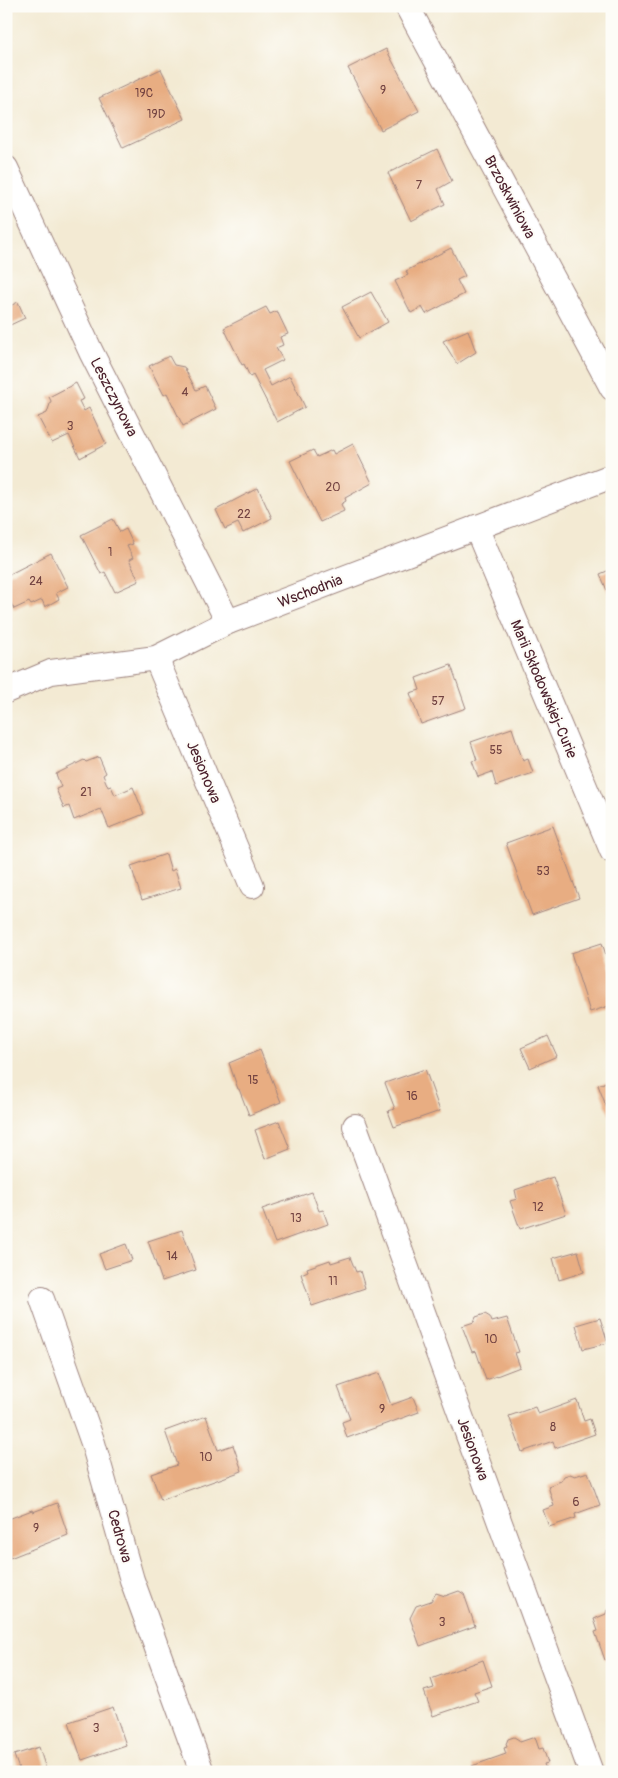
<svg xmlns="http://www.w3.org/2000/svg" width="618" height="1778" font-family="Pangolin,sans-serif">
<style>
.building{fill:#e8ad82}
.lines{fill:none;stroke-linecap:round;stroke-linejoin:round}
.street-casing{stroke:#9e847f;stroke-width:26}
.street{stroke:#fff;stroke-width:24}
.labels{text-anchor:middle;stroke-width:4;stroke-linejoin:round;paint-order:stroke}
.number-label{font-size:12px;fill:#724241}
.street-label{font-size:15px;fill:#4a1f2b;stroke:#fdfcf7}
</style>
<rect width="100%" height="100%" fill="#fdfcf7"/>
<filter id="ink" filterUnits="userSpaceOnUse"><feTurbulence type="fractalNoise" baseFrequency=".02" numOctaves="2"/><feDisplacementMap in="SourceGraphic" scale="10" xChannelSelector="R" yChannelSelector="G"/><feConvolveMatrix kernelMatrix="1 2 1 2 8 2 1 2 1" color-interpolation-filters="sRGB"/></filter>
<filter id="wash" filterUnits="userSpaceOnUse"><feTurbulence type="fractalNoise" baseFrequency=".0096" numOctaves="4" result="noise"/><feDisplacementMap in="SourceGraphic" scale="20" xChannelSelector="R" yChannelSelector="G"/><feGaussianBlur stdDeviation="1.12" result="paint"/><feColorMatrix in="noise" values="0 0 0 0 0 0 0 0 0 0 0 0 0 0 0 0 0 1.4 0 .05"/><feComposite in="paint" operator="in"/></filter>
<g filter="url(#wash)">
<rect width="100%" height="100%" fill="#f3ead3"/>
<g id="blocks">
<g class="building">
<path d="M 386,49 L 419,111 L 381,130 L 348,68 Z"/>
<path d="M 161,69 L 185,119 L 123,148 L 99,98 Z"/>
<path d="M 437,149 L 452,181 L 438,189 L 445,204 L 411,221 L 388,173 Z"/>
<path d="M 451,248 L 465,276 L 457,280 L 464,294 L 426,314 L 422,307 L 411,313 L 395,281 L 408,275 L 406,271 Z"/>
<path d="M 371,292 L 388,322 L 359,338 L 342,307 Z"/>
<path d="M 18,302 L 25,318 L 6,327 L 6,308 Z"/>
<path d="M 266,307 L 270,314 L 277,311 L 288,334 L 280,337 L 283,345 L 276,348 L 283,360 L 263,370 L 271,386 L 290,376 L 305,407 L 277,422 L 253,375 L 250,377 L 244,364 L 242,365 L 224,328 Z"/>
<path d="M 468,330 L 476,352 L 457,364 L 443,341 Z"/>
<path d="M 169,356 L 174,365 L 184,367 L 196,390 L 205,386 L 216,409 L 183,426 L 167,393 L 164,395 L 149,366 Z"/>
<path d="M 76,383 L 84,399 L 79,401 L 84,411 L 89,408 L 106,444 L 80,458 L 69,435 L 52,443 L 38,417 L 47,413 L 51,401 L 49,397 Z"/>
<path d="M 353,444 L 372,483 L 345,498 L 346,501 L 341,504 L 344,511 L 320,522 L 290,461 L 313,450 L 317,457 L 332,450 L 334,454 Z"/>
<path d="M 258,488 L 272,518 L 243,533 L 238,523 L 225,529 L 216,510 Z"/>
<path d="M 113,519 L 120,532 L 126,529 L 133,544 L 127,546 L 133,558 L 129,560 L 139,581 L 115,592 L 105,572 L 101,574 L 81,535 Z"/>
<path d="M 51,553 L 68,587 L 56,593 L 59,599 L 45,607 L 42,600 L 31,605 L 29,602 L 14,609 L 6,594 L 6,576 Z"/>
<path d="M 612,569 L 612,602 L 600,574 Z"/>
<path d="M 451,665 L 466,708 L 421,724 L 410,693 L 420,690 L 416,678 Z"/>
<path d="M 512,728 L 523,761 L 528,759 L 533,773 L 496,786 L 492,772 L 478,777 L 472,761 L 477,760 L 471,742 Z"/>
<path d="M 99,757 L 106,773 L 103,775 L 108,787 L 111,786 L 115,795 L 133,787 L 144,814 L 109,828 L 101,809 L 74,820 L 69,806 L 64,808 L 56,789 L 61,787 L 56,774 L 84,760 L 86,762 Z"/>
<path d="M 553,826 L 579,898 L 532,915 L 506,843 Z"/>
<path d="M 166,854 L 171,871 L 175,869 L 181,888 L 142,900 L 131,866 Z"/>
<path d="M 602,943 L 612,973 L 612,1005 L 590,1012 L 571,953 Z"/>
<path d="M 548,1036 L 557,1056 L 530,1068 L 521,1048 Z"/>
<path d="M 260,1050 L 281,1102 L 249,1115 L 239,1089 L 238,1089 L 229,1063 Z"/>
<path d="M 425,1069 L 440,1111 L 394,1127 L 388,1111 L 395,1109 L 385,1083 Z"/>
<path d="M 612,1080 L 612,1115 L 610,1116 L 598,1085 Z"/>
<path d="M 279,1121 L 290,1149 L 265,1159 L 255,1130 Z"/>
<path d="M 553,1177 L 566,1214 L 520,1229 L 510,1201 L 517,1199 L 515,1190 Z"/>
<path d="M 312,1192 L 319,1211 L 323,1210 L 328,1224 L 275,1243 L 262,1209 Z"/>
<path d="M 182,1230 L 196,1270 L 162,1281 L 148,1241 Z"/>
<path d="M 126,1244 L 132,1260 L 105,1269 L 99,1254 Z"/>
<path d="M 578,1251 L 584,1272 L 559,1280 L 553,1258 Z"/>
<path d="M 350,1257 L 356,1272 L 360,1271 L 365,1288 L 312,1306 L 301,1274 L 308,1271 L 307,1268 L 330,1260 L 331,1263 Z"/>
<path d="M 485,1314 L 490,1317 L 492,1322 L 507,1318 L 519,1352 L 515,1353 L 520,1367 L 486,1380 L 476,1351 L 472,1352 L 462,1326 L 474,1322 L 476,1317 Z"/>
<path d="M 600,1318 L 608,1343 L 583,1349 L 576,1325 Z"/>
<path d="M 379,1373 L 391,1405 L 413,1397 L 419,1412 L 347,1438 L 342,1422 L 350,1419 L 338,1387 Z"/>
<path d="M 577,1400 L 584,1421 L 590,1419 L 595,1434 L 555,1448 L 553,1441 L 522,1452 L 509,1416 L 535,1407 L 538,1414 Z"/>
<path d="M 206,1416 L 218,1450 L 233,1445 L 242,1471 L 161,1500 L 151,1474 L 177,1465 L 165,1431 Z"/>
<path d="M 588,1472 L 600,1505 L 575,1514 L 576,1518 L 549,1527 L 543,1510 L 554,1506 L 548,1486 L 561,1481 L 564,1476 L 570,1474 L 575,1476 Z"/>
<path d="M 57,1503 L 68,1535 L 10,1558 L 6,1546 L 6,1520 L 32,1510 L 33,1512 Z"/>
<path d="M 459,1591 L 464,1594 L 475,1626 L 420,1646 L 410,1618 L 416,1606 L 431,1601 L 436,1593 L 445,1596 Z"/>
<path d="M 612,1609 L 612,1658 L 605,1660 L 595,1632 L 598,1631 L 594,1619 L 606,1614 L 607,1610 Z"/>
<path d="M 483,1660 L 492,1686 L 474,1692 L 478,1701 L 433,1716 L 424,1691 L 434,1688 L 431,1679 Z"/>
<path d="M 113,1707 L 126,1745 L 82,1760 L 69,1722 Z"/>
<path d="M 514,1737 L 519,1740 L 520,1742 L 535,1737 L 539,1749 L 543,1748 L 548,1763 L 544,1764 L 547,1772 L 474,1772 L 472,1766 L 506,1754 L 504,1748 L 507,1747 L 506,1744 L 508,1739 Z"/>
<path d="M 39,1747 L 47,1772 L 20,1772 L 14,1755 Z"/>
</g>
</g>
</g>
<g filter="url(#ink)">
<use href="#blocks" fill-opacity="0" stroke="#9e847f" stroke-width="1"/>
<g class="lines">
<g class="street-casing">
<g id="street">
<path d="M 407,6 L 612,388"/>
<path d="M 6,168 L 91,352 L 228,622"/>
<path d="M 476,527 L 612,851"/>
<path d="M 156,658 L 252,886"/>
<path d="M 6,691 L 51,672 L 156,658 L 228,622 L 612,476"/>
<path d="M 355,1126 L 591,1772"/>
<path d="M 42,1299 L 93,1443 L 132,1580 L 202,1772"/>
</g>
</g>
<use href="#street" class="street"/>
</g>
</g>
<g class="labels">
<g class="number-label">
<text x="383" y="94">9</text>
<text x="144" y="97">19C</text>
<text x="156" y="118">19D</text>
<text x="419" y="189">7</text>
<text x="185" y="396">4</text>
<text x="70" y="430">3</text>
<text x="333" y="491">20</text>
<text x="244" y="518">22</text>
<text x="110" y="556">1</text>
<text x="36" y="585">24</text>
<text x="438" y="705">57</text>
<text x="496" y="754">55</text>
<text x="86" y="796">21</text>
<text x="543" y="875">53</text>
<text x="253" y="1084">15</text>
<text x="412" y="1100">16</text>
<text x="538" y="1211">12</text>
<text x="296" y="1222">13</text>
<text x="172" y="1260">14</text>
<text x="333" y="1285">11</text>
<text x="491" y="1343">10</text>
<text x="382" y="1413">9</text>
<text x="553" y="1431">8</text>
<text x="206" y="1461">10</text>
<text x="576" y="1506">6</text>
<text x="36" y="1532">9</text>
<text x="442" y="1626">3</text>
<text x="96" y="1732">3</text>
</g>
<g class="street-label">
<text transform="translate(510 197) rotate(62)" y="5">Brzoskwiniowa</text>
<text transform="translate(114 397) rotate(63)" y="5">Leszczynowa</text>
<text transform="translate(310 591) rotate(-21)" y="5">Wschodnia</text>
<text transform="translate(544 689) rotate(67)" y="5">Marii Skłodowskiej-Curie</text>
<text transform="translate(204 772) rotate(67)" y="5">Jesionowa</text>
<text transform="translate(473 1449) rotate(70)" y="5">Jesionowa</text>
<text transform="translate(120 1536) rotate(74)" y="5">Cedrowa</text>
</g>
</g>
<rect width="618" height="1778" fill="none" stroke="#fdfcf7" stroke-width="25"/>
</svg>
